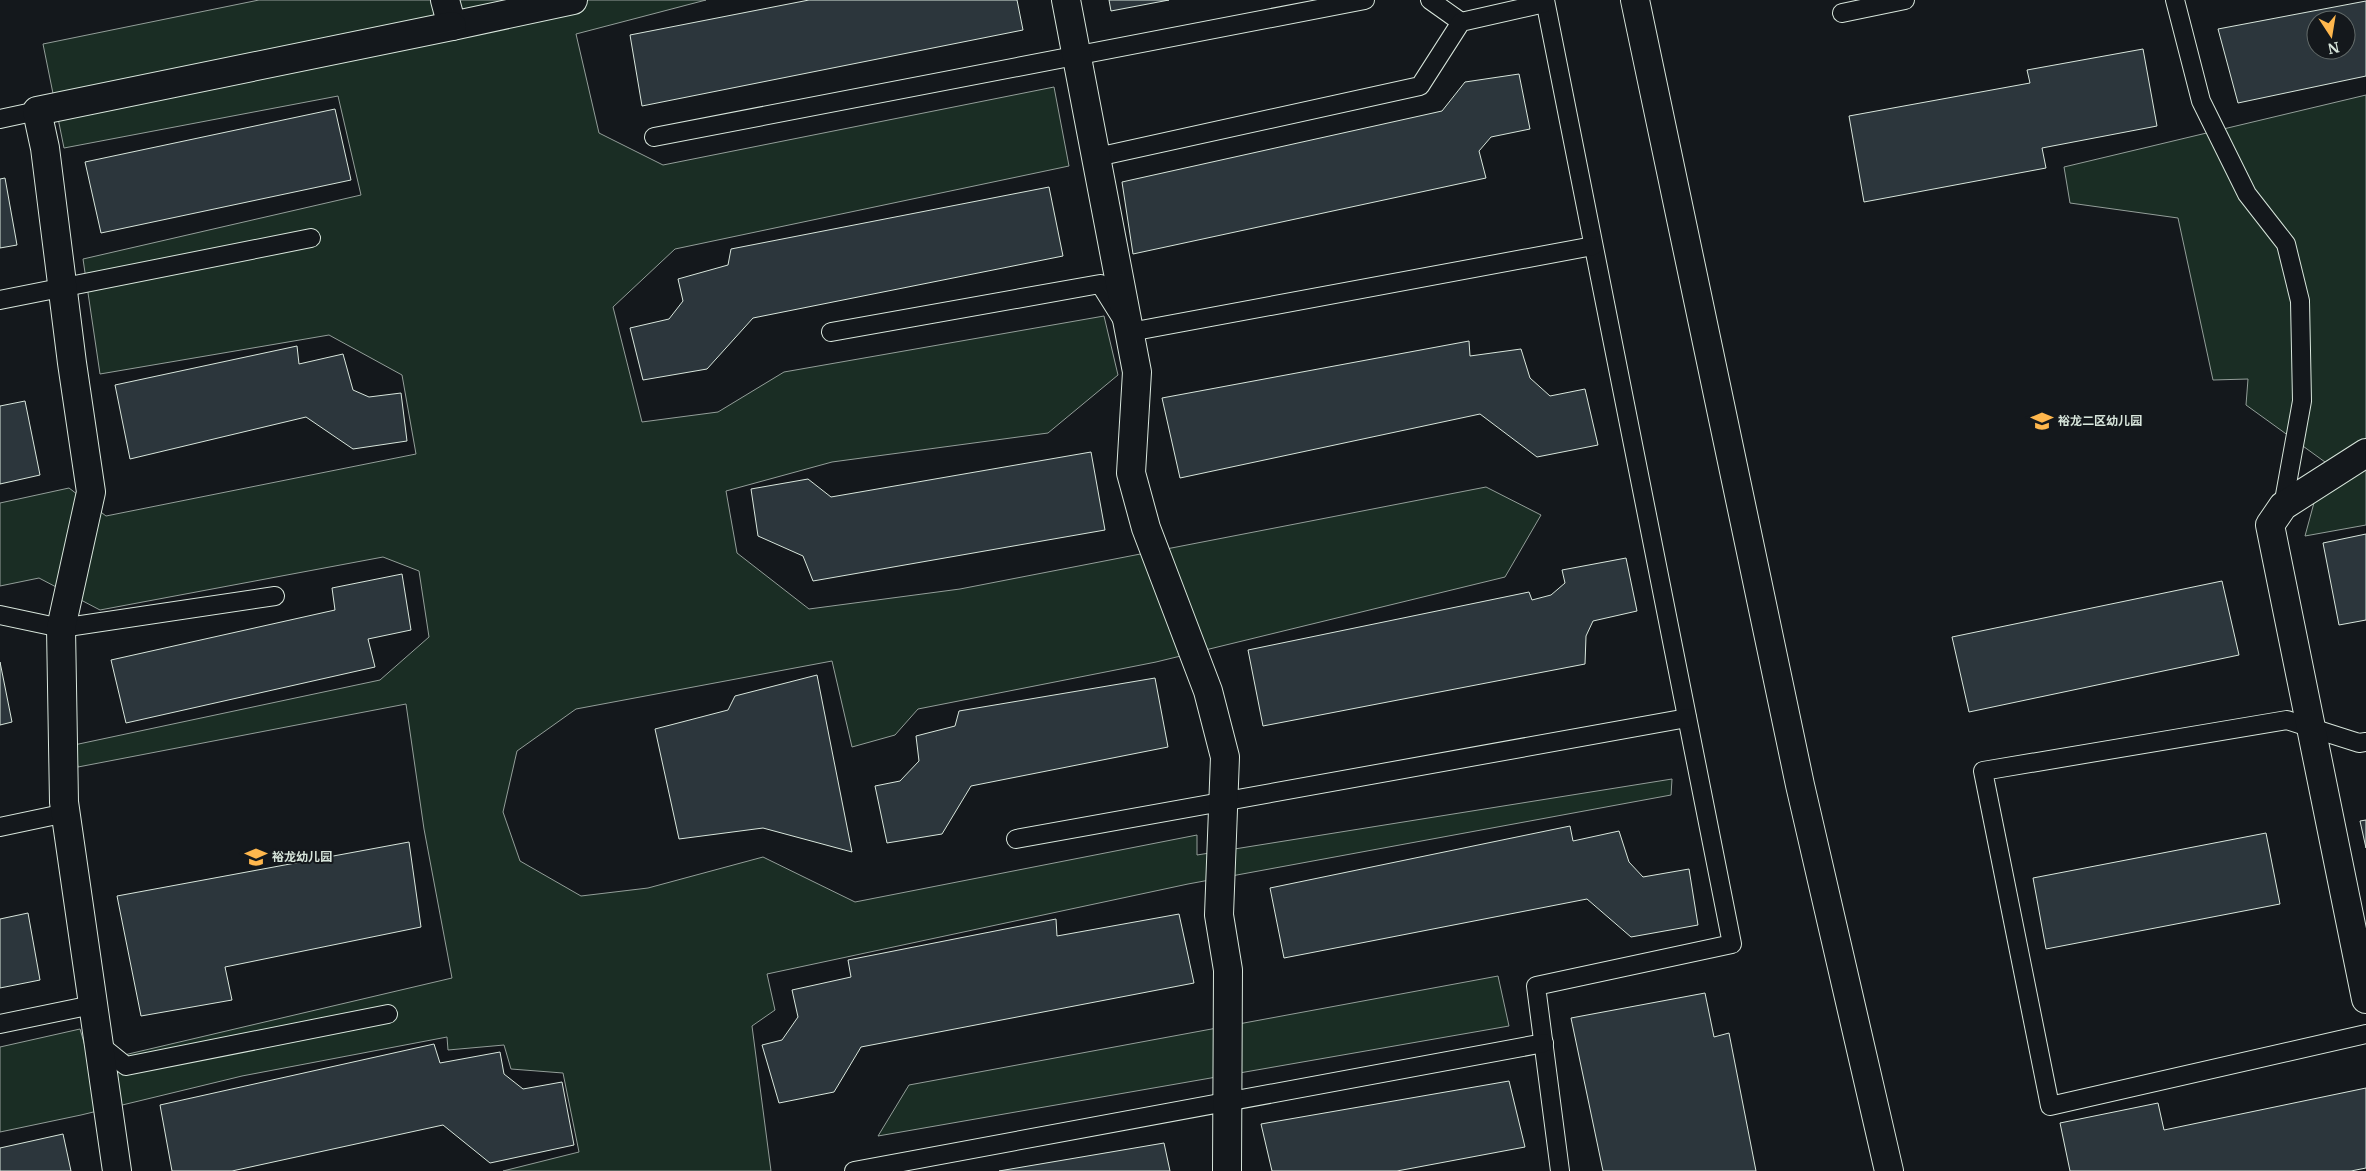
<svg xmlns="http://www.w3.org/2000/svg" width="2366" height="1171" font-family="Merriweather,'Noto Sans SC',serif">
<style>
.green{fill:#1a2d24;stroke:#939e99}
.building{fill:#2c363c;stroke:#d8e6dc;fill-rule:evenodd}
.lines{fill:none;stroke-linecap:round;stroke-linejoin:round}
.lane-casing{stroke:#d8e6dc;stroke-width:20}
.street-casing{stroke:#d8e6dc;stroke-width:30}
.secondary-casing{stroke:#d8e6dc;stroke-width:30}
.lane{stroke:#14181c;stroke-width:18}
.street{stroke:#14181c;stroke-width:28}
.secondary{stroke:#14181c;stroke-width:28}
.labels{text-anchor:middle;stroke-width:4;stroke-linejoin:round;paint-order:stroke}
.poi-label{font-size:12px;font-weight:bold;fill:#d8e6dc;stroke:#14181c;text-anchor:start}
</style>
<rect width="100%" height="100%" fill="#14181c"/>
<g class="green">
<path d="M 259,0 L 706,0 L 576,34 L 599,133 L 663,165 L 1054,87 L 1069,166 L 675,249 L 613,307 L 642,422 L 718,412 L 784,372 L 1104,316 L 1118,375 L 1048,433 L 832,462 L 726,491 L 737,553 L 809,609 L 960,589 L 1486,487 L 1541,515 L 1505,577 L 1156,662 L 918,709 L 895,735 L 852,747 L 832,661 L 576,709 L 517,751 L 503,812 L 520,861 L 581,896 L 648,888 L 763,857 L 855,902 L 1197,835 L 1197,855 L 1672,779 L 1671,795 L 1188,884 L 767,974 L 775,1010 L 752,1026 L 771,1171 L 503,1171 L 579,1152 L 563,1073 L 511,1069 L 504,1045 L 448,1050 L 447,1037 L 242,1076 L 81,1115 L 0,1132 L 0,1047 L 80,1029 L 90,1063 L 452,978 L 424,829 L 406,704 L 78,767 L 74,745 L 380,680 L 429,637 L 419,571 L 383,557 L 100,610 L 39,578 L 0,586 L 0,503 L 69,488 L 106,516 L 416,454 L 402,375 L 329,335 L 100,374 L 83,259 L 361,195 L 338,96 L 64,148 L 43,44 Z"/>
<path d="M 2366,95 L 2366,525 L 2305,536 L 2325,462 L 2246,405 L 2248,379 L 2213,380 L 2178,218 L 2070,203 L 2064,167 Z"/>
<path d="M 1498,976 L 1509,1026 L 878,1136 L 909,1085 Z"/>
</g>
<g class="building">
<path d="M 809,0 L 1017,0 L 1023,30 L 642,106 L 630,35 Z"/>
<path d="M 1109,0 L 1169,0 L 1111,11 Z"/>
<path d="M 2366,1 L 2366,76 L 2238,103 L 2218,29 ZM 2316,20 L 2346,20 L 2346,50 L 2316,50 Z"/>
<path d="M 2143,49 L 2157,126 L 2042,148 L 2046,168 L 1864,202 L 1849,116 L 2030,83 L 2027,70 Z"/>
<path d="M 1519,74 L 1530,129 L 1491,137 L 1479,151 L 1486,178 L 1133,254 L 1122,182 L 1442,111 L 1465,82 Z"/>
<path d="M 335,109 L 351,180 L 101,233 L 85,162 Z"/>
<path d="M 5,178 L 17,245 L 0,248 L 0,179 Z"/>
<path d="M 1049,187 L 1063,256 L 753,318 L 707,369 L 643,380 L 630,328 L 669,319 L 683,301 L 678,279 L 728,265 L 731,249 Z"/>
<path d="M 1469,341 L 1470,356 L 1521,349 L 1530,378 L 1550,396 L 1585,389 L 1598,445 L 1537,457 L 1480,414 L 1180,478 L 1162,398 Z"/>
<path d="M 297,346 L 299,364 L 343,354 L 353,390 L 369,397 L 401,393 L 407,441 L 353,449 L 306,417 L 130,459 L 115,385 Z"/>
<path d="M 25,401 L 40,475 L 0,484 L 0,406 Z"/>
<path d="M 1091,452 L 1105,530 L 813,581 L 803,556 L 758,536 L 751,489 L 808,479 L 831,497 Z"/>
<path d="M 2366,534 L 2366,620 L 2339,625 L 2323,543 Z"/>
<path d="M 1626,558 L 1637,611 L 1593,621 L 1586,636 L 1585,664 L 1263,726 L 1248,650 L 1529,592 L 1532,600 L 1551,595 L 1565,583 L 1562,570 Z"/>
<path d="M 402,574 L 411,630 L 368,639 L 375,667 L 126,723 L 111,660 L 335,610 L 332,588 Z"/>
<path d="M 2222,581 L 2239,655 L 1969,712 L 1952,637 Z"/>
<path d="M 0,662 L 12,722 L 0,725 Z"/>
<path d="M 817,675 L 852,852 L 763,828 L 679,839 L 655,729 L 728,710 L 735,696 Z"/>
<path d="M 1155,678 L 1168,747 L 971,786 L 942,834 L 887,843 L 875,786 L 900,781 L 919,761 L 916,736 L 955,726 L 959,711 Z"/>
<path d="M 2366,820 L 2366,848 L 2360,821 Z"/>
<path d="M 1570,826 L 1573,841 L 1619,831 L 1629,862 L 1643,877 L 1689,869 L 1698,925 L 1631,937 L 1587,899 L 1284,958 L 1270,888 Z"/>
<path d="M 2266,833 L 2280,904 L 2046,949 L 2033,878 Z"/>
<path d="M 409,842 L 421,927 L 225,967 L 232,1000 L 141,1016 L 117,896 Z"/>
<path d="M 28,913 L 40,980 L 0,988 L 0,919 Z"/>
<path d="M 1179,914 L 1194,983 L 861,1047 L 834,1092 L 779,1103 L 762,1045 L 782,1040 L 798,1017 L 792,990 L 851,977 L 848,960 L 1056,919 L 1057,936 Z"/>
<path d="M 1705,993 L 1714,1037 L 1729,1033 L 1756,1171 L 1603,1171 L 1571,1018 Z"/>
<path d="M 434,1044 L 440,1063 L 500,1052 L 504,1074 L 523,1089 L 562,1082 L 574,1145 L 490,1163 L 443,1125 L 232,1171 L 172,1171 L 160,1105 Z"/>
<path d="M 1509,1081 L 1525,1147 L 1397,1171 L 1272,1171 L 1261,1124 Z"/>
<path d="M 2366,1088 L 2366,1168 L 2351,1171 L 2070,1171 L 2060,1123 L 2158,1103 L 2164,1130 Z"/>
<path d="M 63,1134 L 71,1171 L 0,1171 L 0,1148 Z"/>
<path d="M 1164,1143 L 1170,1171 L 999,1171 Z"/>
</g>
<g class="lines">
<g class="lane-casing">
<g id="lane">
<path d="M 1430,0 L 1461,22"/>
<path d="M 1545,0 L 1732,944 L 1536,986 L 1560,1171"/>
<path d="M 2175,0 L 2201,101 L 2247,194 L 2286,244 L 2300,301 L 2302,401 L 2283,506"/>
<path d="M 1842,13 L 1905,0"/>
<path d="M 0,119 L 37,111"/>
<path d="M 654,137 L 1365,0"/>
<path d="M 1097,157 L 1420,86 L 1461,22 L 1545,3"/>
<path d="M 0,300 L 311,238"/>
<path d="M 831,332 L 1100,284 L 1130,332 L 1593,246"/>
<path d="M 0,615 L 61,628 L 275,596"/>
<path d="M 2366,742 L 2359,743 L 2287,720 L 1983,771 L 2050,1106 L 2366,1034"/>
<path d="M 0,827 L 66,813"/>
<path d="M 1016,839 L 1687,718"/>
<path d="M 0,1024 L 87,1006 L 100,1045 L 126,1066 L 388,1014"/>
<path d="M 854,1171 L 1544,1043"/>
</g>
</g>
<g class="street-casing">
<g id="street">
<path d="M 445,0 L 452,26 L 573,0"/>
<path d="M 1066,0 L 1137,372 L 1131,473 L 1146,528 L 1208,691 L 1225,757 L 1219,915 L 1228,970 L 1227,1171"/>
<path d="M 2366,453 L 2283,506 L 2270,525 L 2366,999"/>
<path d="M 117,1171 L 64,802 L 61,628 L 91,492 L 72,363 L 45,148 L 37,111 L 452,26"/>
</g>
</g>
<g class="secondary-casing">
<path id="secondary" d="M 1635,0 L 1800,785 L 1889,1171"/>
</g>
<use href="#lane" class="lane"/>
<use href="#street" class="street"/>
<use href="#secondary" class="secondary"/>
</g>
<defs>
<g id="school-bare" transform="scale(1.725)"><path d="M0-5L7-2L0 1L-7-2ZM-4 1L0 2.5L4 1V4Q0 6-4 4Z" fill="#ffb74d" stroke="#14181c" stroke-width="2.5" paint-order="stroke"/></g>
</defs>
<g fill-rule="evenodd">
<use href="#school-bare" x="2042" y="421"/>
<use href="#school-bare" x="256" y="857"/>
</g>
<g class="labels">
<g class="poi-label">
<text x="2058" y="425">裕龙二区幼儿园</text>
<text x="272" y="861">裕龙幼儿园</text>
</g>
</g>
<g transform="translate(2331 35) rotate(168)"><circle r="24" fill="#14181c" stroke="#626a69"/>
<path d="M0-4L9 19L0 12L-9 19Z" fill="#ffb74d"/>
<text y="-8" font-size="14" font-weight="bold" text-anchor="middle" fill="#d8e6dc">N</text>
</g>
</svg>
